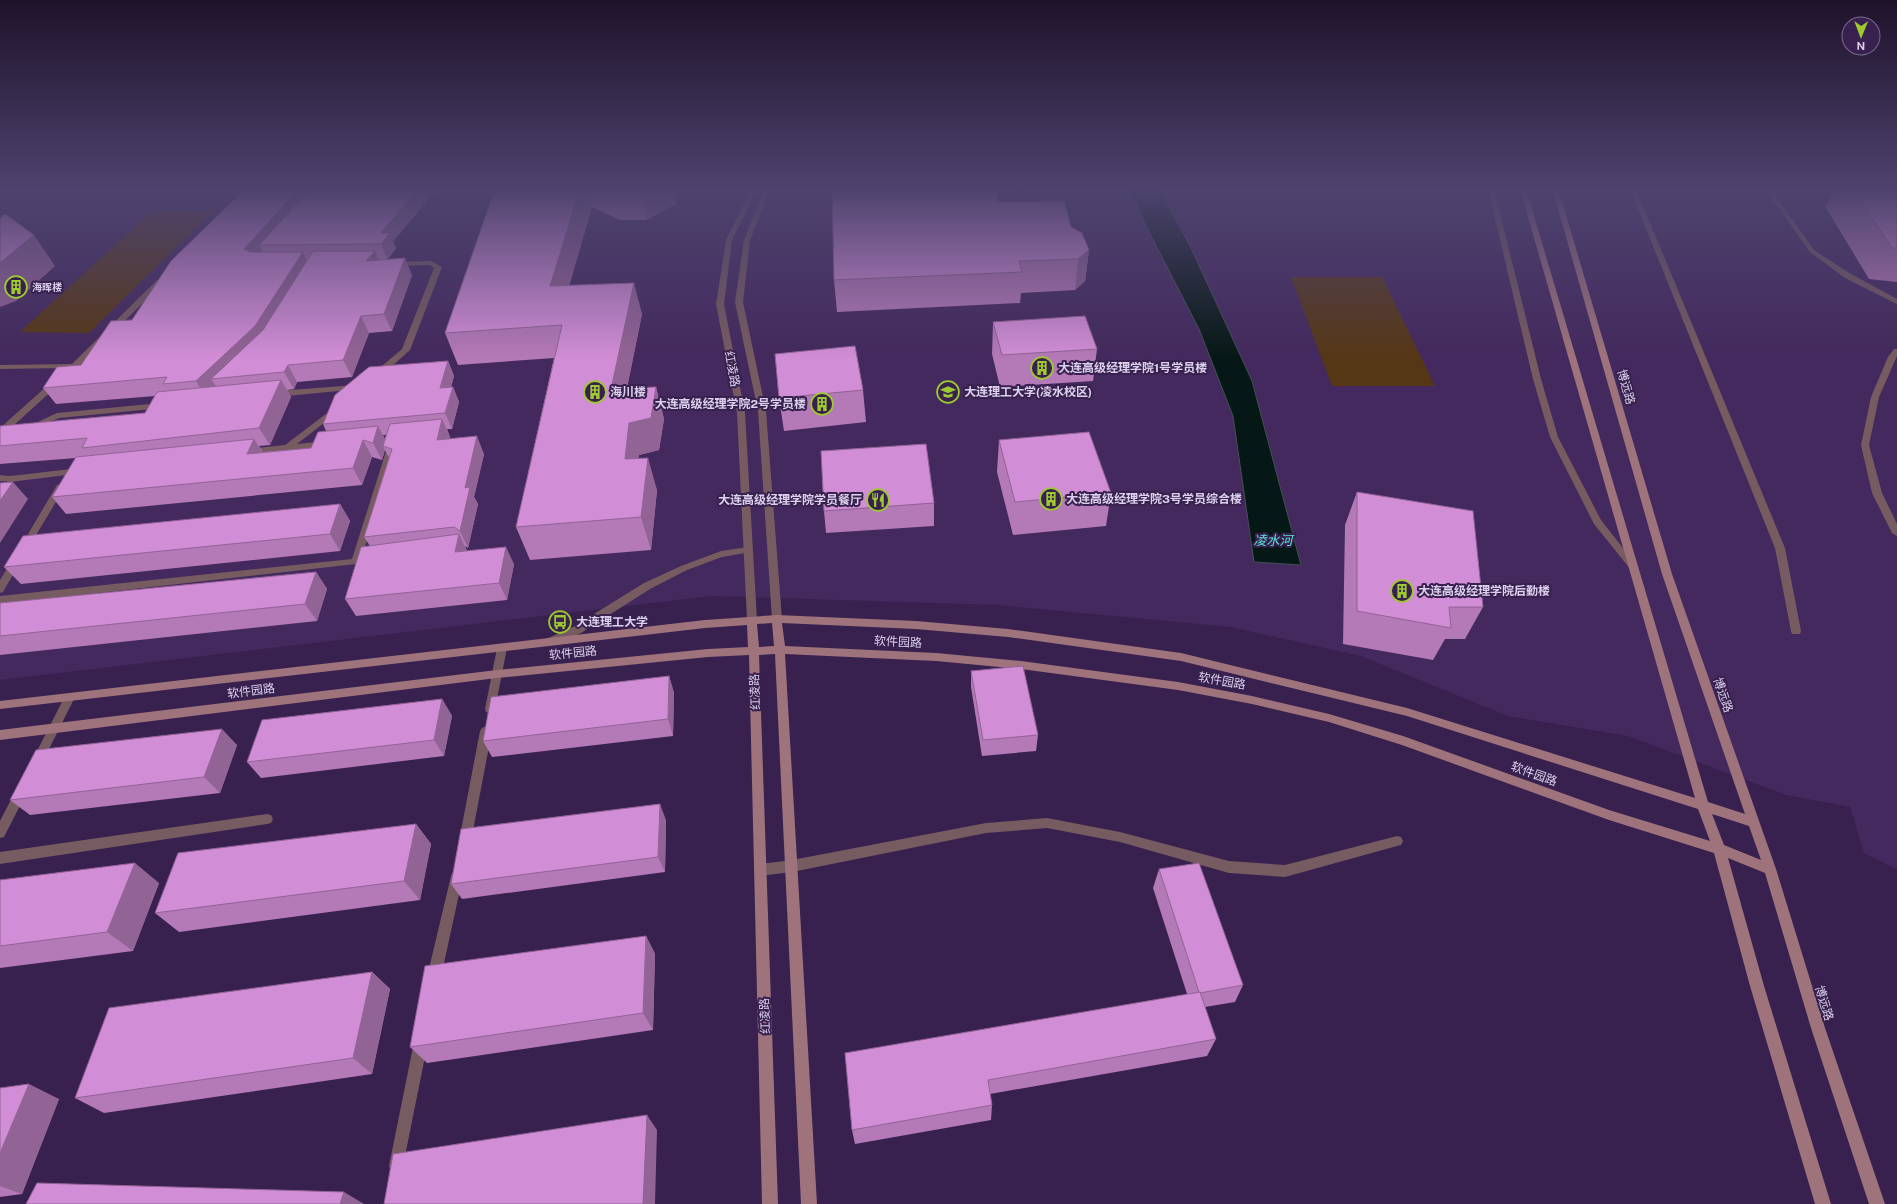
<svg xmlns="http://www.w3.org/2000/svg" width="1897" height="1204" font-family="'Public Sans','Noto Sans SC',sans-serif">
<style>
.built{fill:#43295d}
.green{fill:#563715}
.water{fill:#061815;stroke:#464f56}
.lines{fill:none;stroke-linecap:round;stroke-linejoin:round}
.lane{fill:#765b60;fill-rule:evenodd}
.street{fill:#765b60;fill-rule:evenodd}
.secondary{fill:#9f737c;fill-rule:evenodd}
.wall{fill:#b479b7;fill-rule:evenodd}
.shaded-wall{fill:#926395}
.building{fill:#d18dd5;stroke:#926395}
.labels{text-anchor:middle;stroke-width:4;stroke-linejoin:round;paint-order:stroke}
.far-poi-label{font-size:10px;font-weight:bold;fill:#dcd0ed;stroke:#38214f;text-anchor:start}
.poi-label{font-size:12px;font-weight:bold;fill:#dcd0ed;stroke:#38214f;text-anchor:start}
.street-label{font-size:12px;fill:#dcd0ed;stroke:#38214f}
.water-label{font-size:13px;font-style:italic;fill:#55e4d4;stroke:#38214f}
</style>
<rect width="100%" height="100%" fill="#38214f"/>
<path class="built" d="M 0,189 L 1897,189 L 1897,869 L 1864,853 L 1850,807 L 1786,795 L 1628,736 L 1508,716 L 1361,656 L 1231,627 L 997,605 L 711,596 L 0,680 Z"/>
<g class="green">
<path d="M 153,210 L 213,211 L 89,333 L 20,332 Z"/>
<path d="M 1291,277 L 1382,277 L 1435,386 L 1332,386 Z"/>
</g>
<path class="water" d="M 1129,189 L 1160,189 L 1192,250 L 1252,381 L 1301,565 L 1254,562 L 1233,416 L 1199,329 L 1146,226 Z"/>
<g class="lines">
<path class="lane" d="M 748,547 L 753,550 L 751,552 L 722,557 L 687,570 L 650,589 L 581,633 L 550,646 L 546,645 L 545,642 L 546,639 L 573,627 L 644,583 L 681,566 L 721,551 Z"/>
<g class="street">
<path d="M 751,189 L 757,189 L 732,240 L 724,304 L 745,413 L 757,620 L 756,623 L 748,623 L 747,620 L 737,413 L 716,304 L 726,240 Z"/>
<path d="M 764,189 L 770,189 L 750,240 L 743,302 L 766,411 L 782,619 L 781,622 L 773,622 L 772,619 L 758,411 L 735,302 L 744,240 Z"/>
<path d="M 1488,189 L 1494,189 L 1541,379 L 1558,437 L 1601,520 L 1637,566 L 1639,568 L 1637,570 L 1631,570 L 1594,524 L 1550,437 L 1533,379 Z"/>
<path d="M 1630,189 L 1636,189 L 1785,548 L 1801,631 L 1800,634 L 1792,634 L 1791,631 L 1775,548 Z"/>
<path d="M 1765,189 L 1771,189 L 1814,250 L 1851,274 L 1897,299 L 1897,304 L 1845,278 L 1810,252 Z"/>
<path d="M 431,261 L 442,267 L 410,350 L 381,376 L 375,376 L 375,372 L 402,349 L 434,268 L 430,265 L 394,266 L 390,264 L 394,262 Z"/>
<path d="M 157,280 L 164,282 L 77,368 L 3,435 L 0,436 L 0,428 L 67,368 L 0,369 L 0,365 L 72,364 Z"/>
<path d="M 1894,349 L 1897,349 L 1897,356 L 1879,397 L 1869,445 L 1882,493 L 1897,524 L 1897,536 L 1892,533 L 1872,493 L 1861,445 L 1871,397 L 1888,357 Z"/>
<path d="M 356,385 L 359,385 L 359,389 L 276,397 L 272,394 L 276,391 Z"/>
<path d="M 160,403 L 163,404 L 163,408 L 59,418 L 34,429 L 31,430 L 27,427 L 57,413 Z"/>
<path d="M 335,407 L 339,410 L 338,412 L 297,444 L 326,441 L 329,442 L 330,444 L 329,446 L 248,455 L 244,452 L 248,449 L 285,445 Z"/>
<path d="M 392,442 L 396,445 L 362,557 L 374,558 L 376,560 L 374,562 L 0,604 L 0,596 L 352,559 L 388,445 Z"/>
<path d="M 80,468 L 83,469 L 84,471 L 83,473 L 10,482 L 0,481 L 0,475 L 10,476 Z"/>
<path d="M 60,484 L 65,487 L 27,550 L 21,550 L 19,548 L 21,546 L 57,485 Z"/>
<path d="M 16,558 L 21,561 L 3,592 L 0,593 L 0,580 L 13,559 Z"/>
<path d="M 502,644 L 506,645 L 507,648 L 495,709 L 494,712 L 490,713 L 486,712 L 485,709 L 497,648 L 498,645 Z"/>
<path d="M 70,693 L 74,694 L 75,697 L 42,763 L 38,765 L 34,763 L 32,760 L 34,757 L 66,694 Z"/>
<path d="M 486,726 L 490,728 L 492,731 L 471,841 L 469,845 L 465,846 L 461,845 L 459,841 L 480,731 L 482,728 Z"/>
<path d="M 21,787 L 25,788 L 27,792 L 4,837 L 0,838 L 0,821 L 17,788 Z"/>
<path d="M 267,814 L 271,815 L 273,819 L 271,823 L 267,824 L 0,864 L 0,852 Z"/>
<path d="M 1047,818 L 1120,832 L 1229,861 L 1285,865 L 1397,836 L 1401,837 L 1403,841 L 1401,845 L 1397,846 L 1285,877 L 1229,873 L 1120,842 L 1047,828 L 986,833 L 792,872 L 761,876 L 757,874 L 755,870 L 757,866 L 761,864 L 792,860 L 986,823 Z"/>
<path d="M 457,870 L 461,872 L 463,876 L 441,977 L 439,982 L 434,983 L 429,982 L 427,977 L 451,876 L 453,872 Z"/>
<path d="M 421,1035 L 426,1037 L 428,1042 L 403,1166 L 401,1171 L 396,1173 L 391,1171 L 389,1166 L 414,1042 L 416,1037 Z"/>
</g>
<path class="secondary" d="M 1520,189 L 1526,189 L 1708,802 L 1745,814 L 1662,574 L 1553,191 L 1556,189 L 1559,191 L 1672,574 L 1776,869 L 1825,1028 L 1885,1204 L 1869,1204 L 1811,1028 L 1765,873 L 1728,858 L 1764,986 L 1831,1204 L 1815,1204 L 1750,986 L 1714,853 L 1609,820 L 1402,745 L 1329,722 L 1252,704 L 1178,690 L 1021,669 L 936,661 L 785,654 L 817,1204 L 801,1204 L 775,654 L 759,655 L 778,1204 L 762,1204 L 749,655 L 708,657 L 497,678 L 0,740 L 0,730 L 497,670 L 708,649 L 748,647 L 747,625 L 705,628 L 0,709 L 0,701 L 705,620 L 777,615 L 916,621 L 1008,629 L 1181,653 L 1407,708 L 1695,798 ZM 772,623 L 774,646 L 759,647 L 757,624 ZM 782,623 L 916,629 L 1008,637 L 1181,661 L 1407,716 L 1698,809 L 1710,841 L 1609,810 L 1403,736 L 1329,714 L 1252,696 L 1178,682 L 1021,661 L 936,653 L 785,646 ZM 1712,814 L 1749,826 L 1761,860 L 1724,845 Z"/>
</g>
<g class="wall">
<path d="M 245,189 L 393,242 L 396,248 L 387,260 L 412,275 L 392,331 L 369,333 L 352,377 L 297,382 L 294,389 L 287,390 L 291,397 L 270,445 L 259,446 L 263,452 L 311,448 L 326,431 L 323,424 L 448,361 L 454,376 L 451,387 L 453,387 L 459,402 L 452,429 L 447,429 L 450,437 L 449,439 L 484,454 L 474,497 L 478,504 L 468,548 L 465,546 L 467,551 L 514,564 L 507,600 L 356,616 L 345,599 L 370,546 L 364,537 L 389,458 L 385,450 L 382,460 L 372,457 L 362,485 L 66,514 L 52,497 L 76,458 L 0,464 L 0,426 L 145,413 L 155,396 L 56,404 L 43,388 L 81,365 L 132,320 ZM 383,435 L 386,435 L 385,439 Z"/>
<path d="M 495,189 L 674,189 L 677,203 L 647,220 L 620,220 L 592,207 L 569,285 L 642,314 L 627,388 L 656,387 L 664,419 L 659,450 L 639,455 L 638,458 L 657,490 L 651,550 L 530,560 L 516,527 L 554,358 L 458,365 L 445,333 Z"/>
<path d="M 1837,189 L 1897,189 L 1897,282 L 1869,279 L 1825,206 Z"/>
<path d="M 998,202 L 1089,250 L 1085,281 L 1075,290 L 1021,293 L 1020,303 L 837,312 L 834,280 Z"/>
<path d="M 993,322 L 1097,349 L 1093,381 L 1000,387 L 992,354 Z"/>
<path d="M 863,390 L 866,422 L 784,431 L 779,398 Z"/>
<path d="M 999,440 L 1111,493 L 1106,526 L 1013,535 L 997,472 Z"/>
<path d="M 1357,492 L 1483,607 L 1465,639 L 1445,639 L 1433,660 L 1343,644 L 1345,525 Z"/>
<path d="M 934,503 L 934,526 L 826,533 L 824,511 Z"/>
<path d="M 340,504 L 350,521 L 340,551 L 21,584 L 4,567 Z"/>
<path d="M 316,572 L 327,589 L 317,621 L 0,655 L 0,603 Z"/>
<path d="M 971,671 L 1038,735 L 1036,751 L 982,756 L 971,687 Z"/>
<path d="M 669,676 L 674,693 L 673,736 L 492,757 L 483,741 Z"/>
<path d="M 442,699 L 452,716 L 444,756 L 261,778 L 247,762 Z"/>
<path d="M 237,745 L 220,793 L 30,815 L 10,800 Z"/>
<path d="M 666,820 L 665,872 L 462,899 L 451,884 Z"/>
<path d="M 416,824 L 431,844 L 420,900 L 179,932 L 155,913 Z"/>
<path d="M 1159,869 L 1243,985 L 1235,1002 L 1205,1007 L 1216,1039 L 1207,1056 L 990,1094 L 992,1105 L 991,1120 L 855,1144 L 852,1130 L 1187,994 L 1153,888 Z"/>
<path d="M 0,880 L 159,883 L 133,951 L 0,968 Z"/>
<path d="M 646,936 L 655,954 L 653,1030 L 427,1063 L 410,1047 Z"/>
<path d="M 372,972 L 390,989 L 372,1074 L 104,1113 L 75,1098 Z"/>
<path d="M 0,1088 L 59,1099 L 22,1194 L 0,1197 Z"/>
</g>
<g class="shaded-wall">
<path d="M 299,189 L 320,189 L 259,245 L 263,252 L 253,264 L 244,249 Z"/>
<path d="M 419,189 L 437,189 L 393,242 L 396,248 L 387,260 L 381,244 L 381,233 Z"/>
<path d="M 580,189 L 587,189 L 592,207 L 560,318 L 550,286 Z"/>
<path d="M 641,189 L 674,189 L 677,203 L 647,220 L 640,190 Z"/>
<path d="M 34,235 L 55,266 L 16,301 L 0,307 L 0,263 Z"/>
<path d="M 1089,250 L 1085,281 L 1075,290 L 1078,259 Z"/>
<path d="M 375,251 L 382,267 L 366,261 Z"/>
<path d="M 303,252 L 310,268 L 264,342 L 211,379 L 217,388 L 206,398 L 196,381 Z"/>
<path d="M 405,258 L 412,275 L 392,331 L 384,314 Z"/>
<path d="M 634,283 L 642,314 L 620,422 L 611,389 Z"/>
<path d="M 361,316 L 369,333 L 352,377 L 343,360 Z"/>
<path d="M 448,361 L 454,376 L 447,403 L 440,388 Z"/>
<path d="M 288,365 L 297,382 L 294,389 L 284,372 Z"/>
<path d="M 281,380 L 291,397 L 270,445 L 259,428 Z"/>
<path d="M 453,387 L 459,402 L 452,429 L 445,413 Z"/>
<path d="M 656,387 L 664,419 L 659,450 L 639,455 L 634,492 L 625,459 L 629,423 Z"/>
<path d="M 442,419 L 450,437 L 445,457 L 437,440 Z"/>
<path d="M 378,426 L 387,443 L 383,446 L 385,450 L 382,460 L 373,443 Z"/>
<path d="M 477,436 L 484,454 L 474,497 L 478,504 L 468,548 L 460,531 L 465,488 Z"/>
<path d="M 254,439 L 265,456 L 247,454 Z"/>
<path d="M 363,440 L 372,457 L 362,485 L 353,468 Z"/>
<path d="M 648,458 L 657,490 L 651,550 L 641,517 Z"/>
<path d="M 13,482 L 28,499 L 0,543 L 0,501 Z"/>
<path d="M 340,504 L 350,521 L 340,551 L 330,534 Z"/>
<path d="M 459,534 L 467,551 L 455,552 Z"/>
<path d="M 506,547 L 514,564 L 507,600 L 499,583 Z"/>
<path d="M 316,572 L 327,589 L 317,621 L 305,604 Z"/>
<path d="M 669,676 L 674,693 L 673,736 L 668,719 Z"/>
<path d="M 442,699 L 452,716 L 444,756 L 434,740 Z"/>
<path d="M 222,729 L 237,745 L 220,793 L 204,777 Z"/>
<path d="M 660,804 L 666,820 L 665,872 L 658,857 Z"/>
<path d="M 416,824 L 431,844 L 420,900 L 404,881 Z"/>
<path d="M 135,863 L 159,883 L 133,951 L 107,932 Z"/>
<path d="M 646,936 L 655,954 L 653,1030 L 643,1013 Z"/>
<path d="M 372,972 L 390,989 L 372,1074 L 353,1058 Z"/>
<path d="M 29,1084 L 59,1099 L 22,1194 L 0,1186 L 0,1153 Z"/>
<path d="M 647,1115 L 657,1130 L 655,1204 L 643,1204 Z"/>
<path d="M 344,1192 L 364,1204 L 340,1204 Z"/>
</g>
<g class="building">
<path d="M 245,189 L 299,189 L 244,249 L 250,252 L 303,252 L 255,326 L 196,381 L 163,384 L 167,377 L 43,388 L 57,367 L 81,365 L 111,321 L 132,320 L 171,261 Z"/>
<path d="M 310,189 L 419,189 L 381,233 L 390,233 L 381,244 L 259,245 Z"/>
<path d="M 495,189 L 580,189 L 550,286 L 634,283 L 611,389 L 656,387 L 651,418 L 629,423 L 625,459 L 648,458 L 641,517 L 516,527 L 562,325 L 445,333 Z"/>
<path d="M 611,189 L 641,189 L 640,190 L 613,190 Z"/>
<path d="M 832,189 L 996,189 L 998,202 L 1064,201 L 1071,227 L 1082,233 L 1089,250 L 1078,259 L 1019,261 L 1022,272 L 834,280 Z"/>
<path d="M 1853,189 L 1897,189 L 1897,248 L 1892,248 Z"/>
<path d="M 5,214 L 34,235 L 0,263 L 0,218 Z"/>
<path d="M 313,251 L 375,251 L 366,261 L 405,258 L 384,314 L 361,316 L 343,360 L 288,365 L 284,372 L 211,379 L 263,330 Z"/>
<path d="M 1085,316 L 1097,349 L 1002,355 L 993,322 Z"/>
<path d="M 855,346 L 863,390 L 779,398 L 775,354 Z"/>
<path d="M 448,361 L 440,388 L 453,387 L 445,413 L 323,424 L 335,395 L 369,367 Z"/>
<path d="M 281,380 L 259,428 L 82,448 L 87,438 L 0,446 L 0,426 L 145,413 L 157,392 Z"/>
<path d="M 442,419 L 437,440 L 477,436 L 465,488 L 470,487 L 460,531 L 454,527 L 364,537 L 392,449 L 383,446 L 390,424 Z"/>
<path d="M 378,426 L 373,443 L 363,440 L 353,468 L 52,497 L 76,457 L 254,439 L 247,454 L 311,448 L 318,432 Z"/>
<path d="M 1089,432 L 1111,493 L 1015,502 L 999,440 Z"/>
<path d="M 926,444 L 934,503 L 824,511 L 821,451 Z"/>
<path d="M 13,482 L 0,501 L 0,483 Z"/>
<path d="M 1357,492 L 1473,511 L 1483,607 L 1449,607 L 1451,628 L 1357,611 Z"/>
<path d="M 340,504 L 330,534 L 4,567 L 23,536 Z"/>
<path d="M 459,534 L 455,552 L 506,547 L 499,583 L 345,599 L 361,547 Z"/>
<path d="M 316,572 L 305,604 L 0,636 L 0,603 Z"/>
<path d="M 1023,666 L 1038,735 L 983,740 L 971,671 Z"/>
<path d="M 669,676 L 668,719 L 483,741 L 491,697 Z"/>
<path d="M 442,699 L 434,740 L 247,762 L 262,720 Z"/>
<path d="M 222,729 L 204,777 L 10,800 L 36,750 Z"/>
<path d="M 660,804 L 658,857 L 451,884 L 461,829 Z"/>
<path d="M 416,824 L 404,881 L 155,913 L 178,853 Z"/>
<path d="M 135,863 L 107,932 L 0,946 L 0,880 Z"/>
<path d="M 1199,863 L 1243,985 L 1200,993 L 1199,992 L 1159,869 Z"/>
<path d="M 646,936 L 643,1013 L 410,1047 L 425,966 Z"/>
<path d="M 372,972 L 353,1058 L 75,1098 L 109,1008 Z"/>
<path d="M 1200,992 L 1216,1039 L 988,1080 L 992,1105 L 852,1130 L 845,1053 Z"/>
<path d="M 29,1084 L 0,1153 L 0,1088 Z"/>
<path d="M 647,1115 L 643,1204 L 384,1204 L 393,1154 Z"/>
<path d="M 37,1183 L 344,1192 L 340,1204 L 26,1204 Z"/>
</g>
<linearGradient id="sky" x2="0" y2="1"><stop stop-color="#1f122b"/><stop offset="0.53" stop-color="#4d436e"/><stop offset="1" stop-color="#4d436e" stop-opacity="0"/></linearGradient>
<rect width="1897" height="358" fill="url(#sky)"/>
<defs>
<g id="building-ring" transform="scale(1.15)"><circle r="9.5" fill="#38214f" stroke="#9eca2f" stroke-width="1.5"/><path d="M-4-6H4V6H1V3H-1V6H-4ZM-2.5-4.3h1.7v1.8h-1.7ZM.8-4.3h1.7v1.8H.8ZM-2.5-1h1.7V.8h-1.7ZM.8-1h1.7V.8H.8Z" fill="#9eca2f"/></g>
<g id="university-ring" transform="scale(1.15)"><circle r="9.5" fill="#38214f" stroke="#9eca2f" stroke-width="1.5"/><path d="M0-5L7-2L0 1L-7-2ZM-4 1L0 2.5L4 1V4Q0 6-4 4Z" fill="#9eca2f"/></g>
<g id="restaurant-ring" transform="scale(1.15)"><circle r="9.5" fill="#38214f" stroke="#9eca2f" stroke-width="1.5"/><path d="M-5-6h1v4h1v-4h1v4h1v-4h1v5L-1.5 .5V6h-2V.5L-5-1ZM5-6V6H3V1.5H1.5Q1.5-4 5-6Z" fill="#9eca2f"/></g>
<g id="bus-ring" transform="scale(1.15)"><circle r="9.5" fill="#38214f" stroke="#9eca2f" stroke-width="1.5"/><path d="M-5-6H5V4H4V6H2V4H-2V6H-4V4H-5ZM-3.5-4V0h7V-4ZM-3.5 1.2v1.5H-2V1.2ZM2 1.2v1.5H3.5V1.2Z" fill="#9eca2f"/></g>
</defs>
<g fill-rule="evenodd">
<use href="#building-ring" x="16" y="287"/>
<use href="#building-ring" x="1042" y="368"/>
<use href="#building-ring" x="595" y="392"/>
<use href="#university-ring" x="948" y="392"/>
<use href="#building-ring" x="822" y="404"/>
<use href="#building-ring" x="1051" y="499"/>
<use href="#restaurant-ring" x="878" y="500"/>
<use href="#building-ring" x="1402" y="591"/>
<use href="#bus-ring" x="560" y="622"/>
</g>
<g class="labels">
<g class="far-poi-label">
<text x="32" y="291">海晖楼</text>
</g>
<g class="poi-label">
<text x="1058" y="372">大连高级经理学院1号学员楼</text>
<text x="610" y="396">海川楼</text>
<text x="964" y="396">大连理工大学(凌水校区)</text>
<text x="806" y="408" text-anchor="end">大连高级经理学院2号学员楼</text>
<text x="1066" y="503">大连高级经理学院3号学员综合楼</text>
<text x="862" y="504" text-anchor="end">大连高级经理学院学员餐厅</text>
<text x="1418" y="595">大连高级经理学院后勤楼</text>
<text x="576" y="626">大连理工大学</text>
</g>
<g class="street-label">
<text transform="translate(732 369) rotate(79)" y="4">红凌路</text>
<text transform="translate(1626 387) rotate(74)" y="4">博远路</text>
<text transform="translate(898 642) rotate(3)" y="4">软件园路</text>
<text transform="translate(573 653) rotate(-6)" y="4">软件园路</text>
<text transform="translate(1222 681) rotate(10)" y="4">软件园路</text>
<text transform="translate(251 691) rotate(-7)" y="4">软件园路</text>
<text transform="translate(755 692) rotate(-92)" y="4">红凌路</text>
<text transform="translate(1723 695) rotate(71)" y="4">博远路</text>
<text transform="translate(1534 774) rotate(20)" y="4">软件园路</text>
<text transform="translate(1824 1003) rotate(73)" y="4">博远路</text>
<text transform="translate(765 1016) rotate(-92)" y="4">红凌路</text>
</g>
<g class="water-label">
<text x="1273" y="545">凌水河</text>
</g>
</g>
<g transform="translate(1861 36) rotate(181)"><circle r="19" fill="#38214f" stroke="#7a678e"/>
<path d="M0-3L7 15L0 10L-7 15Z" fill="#9eca2f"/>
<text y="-6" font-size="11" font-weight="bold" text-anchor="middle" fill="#dcd0ed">N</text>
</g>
</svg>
